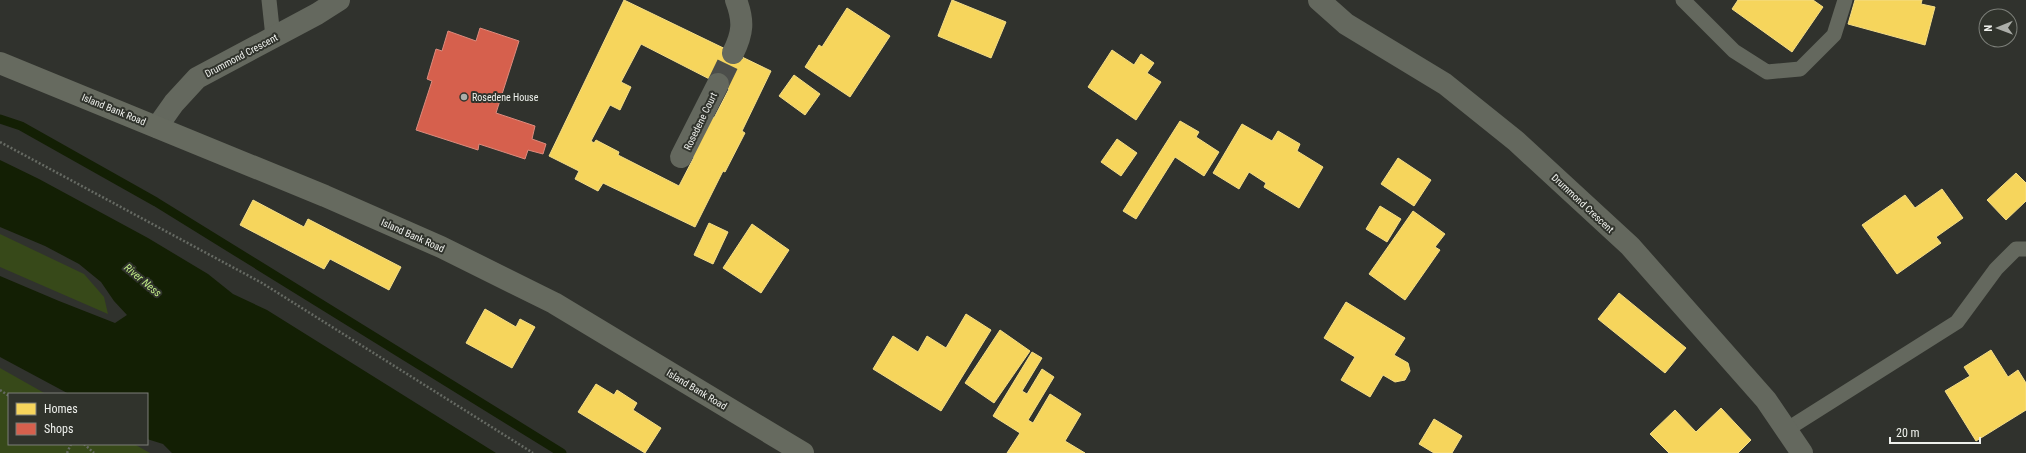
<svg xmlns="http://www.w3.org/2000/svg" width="2026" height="453" font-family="'Roboto Condensed',sans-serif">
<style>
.green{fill:#374919}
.water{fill:#131f04}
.homes{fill:#f6d55c;stroke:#f4dd87;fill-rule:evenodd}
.shops{fill:#d6604d;stroke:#dd8b7d}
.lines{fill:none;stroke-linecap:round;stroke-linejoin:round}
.stream{stroke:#131f04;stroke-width:9}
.minor-tunnel{stroke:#4c4e4a;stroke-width:22;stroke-dasharray:22 11;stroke-linecap:butt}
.path{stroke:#666a63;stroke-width:2.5;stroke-dasharray:2 2;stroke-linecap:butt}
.service{stroke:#64685e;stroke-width:15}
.minor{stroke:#64685e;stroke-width:22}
.tertiary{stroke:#64685e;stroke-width:22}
.secondary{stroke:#666a5f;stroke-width:22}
.poi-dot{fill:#acaea9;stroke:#30332c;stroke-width:1.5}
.labels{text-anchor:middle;stroke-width:4;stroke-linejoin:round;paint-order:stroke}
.street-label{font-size:10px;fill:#eef0ec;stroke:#30332c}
.poi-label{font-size:10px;fill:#eef0ec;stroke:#30332c;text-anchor:start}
.water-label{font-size:11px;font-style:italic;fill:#bde785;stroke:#30332c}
</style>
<rect width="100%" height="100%" fill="#30322d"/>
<g class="green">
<path d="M 0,234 L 84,274 L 104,297 L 108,314 L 0,267 Z"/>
<path d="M 0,368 L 46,394 L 9,394 L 9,444 L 134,444 L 150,453 L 0,453 Z"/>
</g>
<path class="water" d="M 0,160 L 39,179 L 148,238 L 208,274 L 233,294 L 267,310 L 496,453 L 172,453 L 163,444 L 147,439 L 147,394 L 69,394 L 0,357 L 0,276 L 59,301 L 115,323 L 127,315 L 114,301 L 101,282 L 79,264 L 45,246 L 0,227 Z"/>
<g class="homes">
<path d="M 624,0 L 771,71 L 742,131 L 745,133 L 725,172 L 723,171 L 695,227 L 603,183 L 598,191 L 575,179 L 579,171 L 549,156 ZM 641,44 L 729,89 L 714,118 L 710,115 L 690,155 L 694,157 L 679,186 L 618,155 L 619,152 L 596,140 L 594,143 L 591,141 L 610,105 L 620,110 L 631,87 L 621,82 Z"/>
<path d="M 952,0 L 1006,22 L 991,58 L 938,36 Z"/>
<path d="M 1738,0 L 1813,0 L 1823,7 L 1792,52 L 1732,9 Z"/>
<path d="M 1855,0 L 1922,0 L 1921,4 L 1935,7 L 1925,45 L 1848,24 Z"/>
<path d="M 847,8 L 890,36 L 850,97 L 805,67 L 819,45 L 822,47 Z"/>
<path d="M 1112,50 L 1134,65 L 1141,54 L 1154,63 L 1147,73 L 1161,82 L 1136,120 L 1088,87 Z"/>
<path d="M 794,75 L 820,94 L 805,115 L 779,96 Z"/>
<path d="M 1180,121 L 1199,132 L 1196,137 L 1219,152 L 1204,176 L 1175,157 L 1136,219 L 1123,211 Z"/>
<path d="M 1242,124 L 1272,141 L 1278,131 L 1300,144 L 1297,151 L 1323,167 L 1299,208 L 1264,187 L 1266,183 L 1249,172 L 1239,189 L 1213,173 Z"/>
<path d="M 1117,139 L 1137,153 L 1121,176 L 1101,162 Z"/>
<path d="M 1398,158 L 1431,180 L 1414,206 L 1381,184 Z"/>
<path d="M 2016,173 L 2026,183 L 2026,201 L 2006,220 L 1987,200 Z"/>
<path d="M 1942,189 L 1963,218 L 1936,237 L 1941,243 L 1897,274 L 1862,225 L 1905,195 L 1915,208 Z"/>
<path d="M 253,200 L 304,227 L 308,219 L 401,267 L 389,290 L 330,259 L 324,269 L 240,225 Z"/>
<path d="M 1380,206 L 1401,219 L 1387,242 L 1366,229 Z"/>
<path d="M 1413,211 L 1445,234 L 1435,247 L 1440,250 L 1405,300 L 1369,274 Z"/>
<path d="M 709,223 L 728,232 L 713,264 L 694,255 Z"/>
<path d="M 752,224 L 789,250 L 761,293 L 723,268 Z"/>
<path d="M 1619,293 L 1686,348 L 1665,373 L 1598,319 Z"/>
<path d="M 1346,302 L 1405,338 L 1394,355 L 1408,363 L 1410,371 L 1405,380 L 1395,382 L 1383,375 L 1370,397 L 1341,380 L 1355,357 L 1324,338 Z"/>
<path d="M 485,309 L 516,327 L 520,319 L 535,327 L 512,368 L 466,343 Z"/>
<path d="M 966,314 L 991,330 L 941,411 L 873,369 L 893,336 L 918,352 L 927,336 L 946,348 Z"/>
<path d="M 1000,330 L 1030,351 L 994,403 L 965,383 Z"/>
<path d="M 1991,350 L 2008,377 L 2018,370 L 2026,383 L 2026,410 L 1976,441 L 1945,391 L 1970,376 L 1964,367 Z"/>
<path d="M 1032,352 L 1042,358 L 1022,391 L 1027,394 L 1042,369 L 1054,377 L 1028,420 L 1033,423 L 1050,394 L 1081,414 L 1065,441 L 1085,453 L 1007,453 L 1020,433 L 993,416 Z"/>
<path d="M 596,384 L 614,395 L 617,390 L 637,403 L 633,410 L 661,428 L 645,453 L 578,412 Z"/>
<path d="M 1721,408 L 1751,440 L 1738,453 L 1669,453 L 1650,434 L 1675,410 L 1696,432 Z"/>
<path d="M 1434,419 L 1462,436 L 1452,453 L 1434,453 L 1419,444 Z"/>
</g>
<path class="shops" d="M 480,28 L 519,41 L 496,113 L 535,126 L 532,139 L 546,144 L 543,154 L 528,150 L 525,159 L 479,144 L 478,150 L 416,130 L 432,81 L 427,79 L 436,49 L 442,51 L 448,31 L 476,41 Z"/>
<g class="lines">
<path class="stream" d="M 0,119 L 21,126 L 156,202 L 562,453"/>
<path class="minor-tunnel" d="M 718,84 L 733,53"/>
<g class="path">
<path d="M 0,142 L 262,283 L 533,453"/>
<path d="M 0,390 L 9,396"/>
<path d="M 84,444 L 94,453"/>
<path d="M 67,453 L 71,444"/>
</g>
<g class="service">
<path d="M 269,0 L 273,37"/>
<path d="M 1683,0 L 1734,51 L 1767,72 L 1800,69 L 1834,35 L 1845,0"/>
<path d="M 1786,430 L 1957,322 L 1996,269 L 2016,249 L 2026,249"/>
</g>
<g class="minor">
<path d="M 1319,0 L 1346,24 L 1445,84 L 1516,141 L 1630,246 L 1766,400 L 1802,453"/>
<path d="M 733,53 C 743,33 744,21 736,0"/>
<path d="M 681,157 L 718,84"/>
</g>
<path class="tertiary" d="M 157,127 L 174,103 L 197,78 L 317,14 L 339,0"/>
<path class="secondary" d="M 0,63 L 325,196 L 441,247 L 554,303 L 803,453"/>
</g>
<circle class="poi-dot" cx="464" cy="97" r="4"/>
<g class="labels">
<g class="street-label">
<text transform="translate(241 55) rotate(-28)" y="4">Drummond Crescent</text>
<text transform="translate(114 109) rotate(22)" y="4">Island Bank Road</text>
<text transform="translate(700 121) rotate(-64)" y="4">Rosedene Court</text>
<text transform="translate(1583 203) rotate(43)" y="4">Drummond Crescent</text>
<text transform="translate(413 235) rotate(24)" y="4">Island Bank Road</text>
<text transform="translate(697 389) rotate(31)" y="4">Island Bank Road</text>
</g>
<g class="poi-label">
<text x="472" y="101">Rosedene House</text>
</g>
<g class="water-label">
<text transform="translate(143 280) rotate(40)" y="4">River Ness</text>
</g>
</g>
<rect x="8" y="393" width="140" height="52" fill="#30332c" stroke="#7c7f79"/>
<rect x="16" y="403" width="20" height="12" fill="#f6d55c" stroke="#7c7f79"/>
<text x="44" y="413" font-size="12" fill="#eef0ec">Homes</text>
<rect x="16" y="423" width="20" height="12" fill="#d6604d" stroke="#7c7f79"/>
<text x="44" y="433" font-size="12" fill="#eef0ec">Shops</text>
<g transform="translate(1998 28) rotate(269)"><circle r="19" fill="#30332c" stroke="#7c7f79"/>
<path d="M0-3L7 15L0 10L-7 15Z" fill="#acaea9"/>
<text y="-6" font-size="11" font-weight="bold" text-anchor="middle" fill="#eef0ec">N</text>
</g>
<path d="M1890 437v6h90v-6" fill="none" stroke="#eef0ec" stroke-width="2"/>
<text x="1896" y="437" font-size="12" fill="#eef0ec" stroke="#30332c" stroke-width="3" paint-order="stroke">20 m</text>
</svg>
